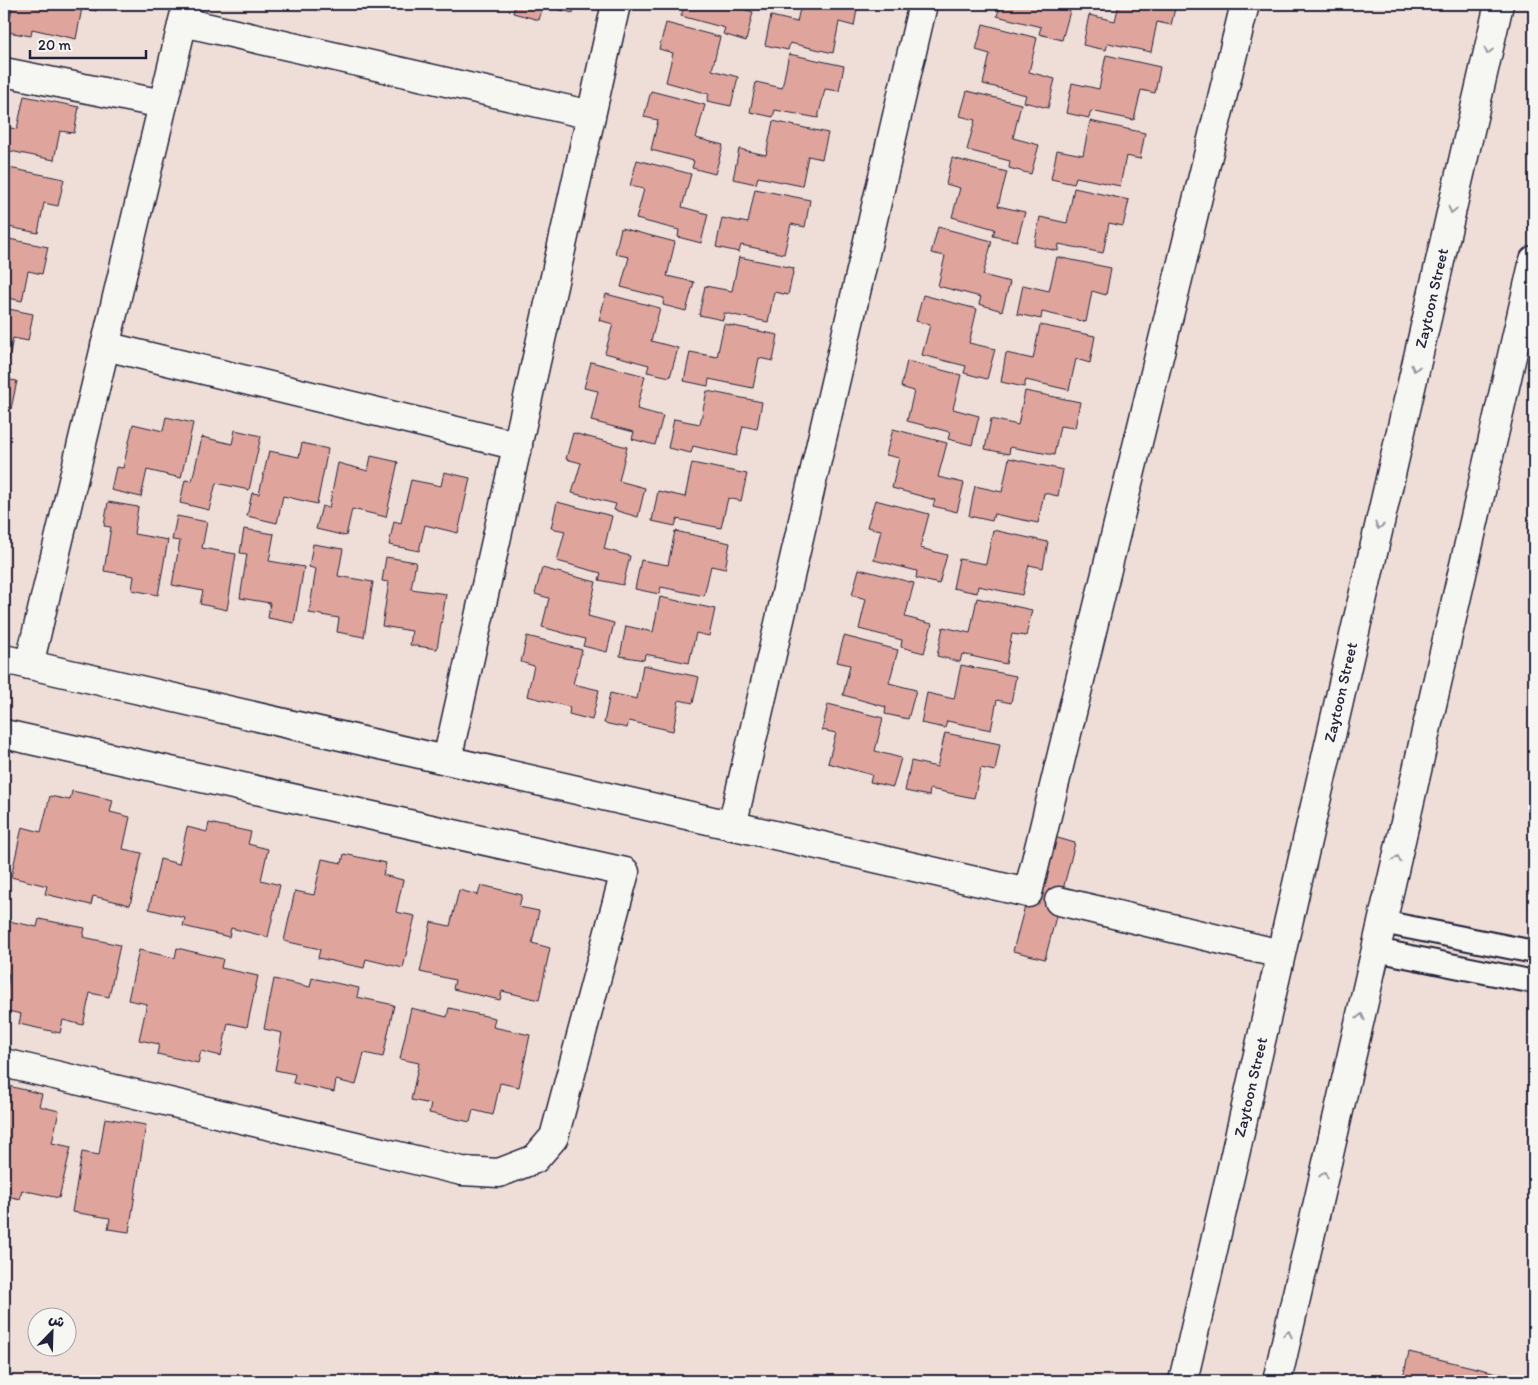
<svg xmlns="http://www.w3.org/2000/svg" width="1538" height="1385" font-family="Itim,'Playpen Sans Arabic',sans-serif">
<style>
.building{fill:#dfa59d;stroke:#22223b}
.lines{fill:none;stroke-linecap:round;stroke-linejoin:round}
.service-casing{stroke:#22223b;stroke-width:26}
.minor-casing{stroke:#22223b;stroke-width:31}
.secondary-casing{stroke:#22223b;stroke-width:31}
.service{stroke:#f6f6f2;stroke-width:22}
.minor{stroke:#f6f6f2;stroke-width:28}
.secondary{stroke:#f6f6f2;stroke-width:28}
.oneway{stroke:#9797a0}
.labels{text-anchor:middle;stroke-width:4;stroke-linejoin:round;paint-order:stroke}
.street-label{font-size:16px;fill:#22223b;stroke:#f6f6f2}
</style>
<rect width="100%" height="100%" fill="#efded8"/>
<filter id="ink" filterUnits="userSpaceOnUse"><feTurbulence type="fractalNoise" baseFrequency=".02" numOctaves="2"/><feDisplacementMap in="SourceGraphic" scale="10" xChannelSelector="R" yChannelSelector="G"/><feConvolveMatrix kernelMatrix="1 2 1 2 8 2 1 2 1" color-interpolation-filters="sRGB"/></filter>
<g filter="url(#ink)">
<g class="building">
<path d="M 13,4 L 40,7 L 40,4 L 98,4 L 96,11 L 82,8 L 76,39 L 32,29 L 31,36 L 7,32 Z"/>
<path d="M 515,4 L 575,4 L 573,13 L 543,6 L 539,20 L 513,13 Z"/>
<path d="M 685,4 L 727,4 L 753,12 L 746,41 L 723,34 L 725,28 L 681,16 Z"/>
<path d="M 801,4 L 858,4 L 854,26 L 839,22 L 833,53 L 790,43 L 788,50 L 765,45 L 771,16 L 797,22 Z"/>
<path d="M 1001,4 L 1044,4 L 1070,11 L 1062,40 L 1039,34 L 1041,27 L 997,16 Z"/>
<path d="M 1119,4 L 1176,4 L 1171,25 L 1157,22 L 1151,52 L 1108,43 L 1106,50 L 1083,45 L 1089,15 L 1115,21 Z"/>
<path d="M 666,23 L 720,37 L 712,70 L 738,77 L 731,106 L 707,101 L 709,94 L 666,82 L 673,53 L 659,49 Z"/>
<path d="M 983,24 L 1037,38 L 1029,72 L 1055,79 L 1048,108 L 1024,102 L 1026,95 L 983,84 L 990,54 L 976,50 Z"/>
<path d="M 789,54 L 844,66 L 839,91 L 825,89 L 818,118 L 775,110 L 773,117 L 750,112 L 756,82 L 782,88 Z"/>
<path d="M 1106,55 L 1160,67 L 1155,93 L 1141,90 L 1134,120 L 1091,111 L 1089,118 L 1066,113 L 1072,83 L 1099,89 Z"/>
<path d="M 651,91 L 705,105 L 696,138 L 723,145 L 715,174 L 692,168 L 694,161 L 651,150 L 658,120 L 644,117 Z"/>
<path d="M 967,91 L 1021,104 L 1013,138 L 1039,145 L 1031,174 L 1009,168 L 1010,161 L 967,150 L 975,120 L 960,116 Z"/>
<path d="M 24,96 L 79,107 L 74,133 L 60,131 L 54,160 L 10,151 L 8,159 L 4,158 L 4,127 L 17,129 Z"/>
<path d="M 773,121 L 828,133 L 822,159 L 808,156 L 802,186 L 758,177 L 756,184 L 733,179 L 739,149 L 766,155 Z"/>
<path d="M 1090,121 L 1145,133 L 1140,159 L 1126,156 L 1120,186 L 1076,177 L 1074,184 L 1051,179 L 1057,150 L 1083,155 Z"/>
<path d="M 952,158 L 1007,172 L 998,206 L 1025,212 L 1017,241 L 993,236 L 995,229 L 952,217 L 960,188 L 946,184 Z"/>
<path d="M 637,160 L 691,174 L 682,207 L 708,214 L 701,243 L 678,237 L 679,230 L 636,219 L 644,189 L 630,186 Z"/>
<path d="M 9,168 L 64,179 L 58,206 L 44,203 L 38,233 L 4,226 L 4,192 Z"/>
<path d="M 1074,188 L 1129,200 L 1123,226 L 1109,223 L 1103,253 L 1059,244 L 1058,251 L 1034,246 L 1040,217 L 1067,223 Z"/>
<path d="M 755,189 L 810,200 L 805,227 L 791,224 L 784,254 L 741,245 L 739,252 L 716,247 L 722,218 L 748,223 Z"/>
<path d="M 938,227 L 992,241 L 983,275 L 1010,282 L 1002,311 L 979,304 L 981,297 L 938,286 L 945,256 L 931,253 Z"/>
<path d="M 621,228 L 675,242 L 667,276 L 694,282 L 686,311 L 663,305 L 664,298 L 621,287 L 629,257 L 615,254 Z"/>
<path d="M 4,238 L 48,247 L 42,274 L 28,271 L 22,301 L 4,297 Z"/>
<path d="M 739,257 L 794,268 L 788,295 L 774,292 L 768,322 L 724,313 L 723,320 L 699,315 L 705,286 L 732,291 Z"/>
<path d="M 1057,257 L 1111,268 L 1106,295 L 1092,291 L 1086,322 L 1042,312 L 1041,319 L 1017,314 L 1023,285 L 1049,291 Z"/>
<path d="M 606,294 L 660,308 L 651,341 L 678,348 L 670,377 L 647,372 L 649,365 L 605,353 L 613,324 L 599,320 Z"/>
<path d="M 923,295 L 977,309 L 969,343 L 995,349 L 987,379 L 964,373 L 966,366 L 922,355 L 930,325 L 916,321 Z"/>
<path d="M 4,308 L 33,314 L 28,341 L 13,338 L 7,368 L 4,367 Z"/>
<path d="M 724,324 L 778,335 L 773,361 L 759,358 L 753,388 L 709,379 L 708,386 L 684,381 L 690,352 L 717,357 Z"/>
<path d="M 1040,325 L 1095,336 L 1090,363 L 1076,359 L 1069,390 L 1026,380 L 1024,387 L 1001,382 L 1006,353 L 1033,359 Z"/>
<path d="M 907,361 L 961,375 L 953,409 L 979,416 L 972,445 L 948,439 L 950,432 L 907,421 L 914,391 L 901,387 Z"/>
<path d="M 591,362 L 645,376 L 637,409 L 663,416 L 655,445 L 632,439 L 634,432 L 591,421 L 598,391 L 584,388 Z"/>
<path d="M 4,379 L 17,381 L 11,409 L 4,407 Z"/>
<path d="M 707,391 L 762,402 L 757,429 L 743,426 L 736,456 L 693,446 L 691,453 L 668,448 L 674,419 L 700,424 Z"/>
<path d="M 1025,391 L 1080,402 L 1075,428 L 1060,426 L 1054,455 L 1010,447 L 1009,454 L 985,449 L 991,419 L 1018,425 Z"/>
<path d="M 166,417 L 193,423 L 181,478 L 147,470 L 141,497 L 111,490 L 116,467 L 123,468 L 133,424 L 163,431 Z"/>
<path d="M 893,429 L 947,443 L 938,477 L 964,483 L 957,512 L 933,506 L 935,500 L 892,488 L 899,458 L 886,455 Z"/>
<path d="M 235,430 L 261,436 L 249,490 L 216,483 L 209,510 L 180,503 L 185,480 L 192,481 L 202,437 L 232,444 Z"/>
<path d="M 573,433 L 627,447 L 619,481 L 645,488 L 638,517 L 614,510 L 616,504 L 572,493 L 581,463 L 566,459 Z"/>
<path d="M 302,443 L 328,449 L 317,504 L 283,496 L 277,523 L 247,516 L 252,493 L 259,494 L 269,451 L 299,457 Z"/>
<path d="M 371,456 L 398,462 L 386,517 L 352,509 L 346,536 L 316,529 L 322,506 L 329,508 L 338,463 L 368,471 Z"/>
<path d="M 1009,458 L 1063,470 L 1058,496 L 1044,493 L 1038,523 L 994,514 L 992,521 L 969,516 L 975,486 L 1002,492 Z"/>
<path d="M 692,463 L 747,474 L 741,501 L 728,498 L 721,528 L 677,519 L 675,526 L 652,521 L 658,491 L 685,497 Z"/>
<path d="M 444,472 L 470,478 L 458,533 L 425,525 L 419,551 L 389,545 L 394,521 L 401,523 L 411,480 L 441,486 Z"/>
<path d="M 875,500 L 929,514 L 920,548 L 947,555 L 939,584 L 916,578 L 917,571 L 874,560 L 881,530 L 867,527 Z"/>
<path d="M 108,502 L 138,507 L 134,534 L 168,540 L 158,595 L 132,590 L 134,576 L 104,571 L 111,527 L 104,526 Z"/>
<path d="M 557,502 L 612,516 L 604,549 L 630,556 L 623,585 L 599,580 L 601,573 L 557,561 L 565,531 L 551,528 Z"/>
<path d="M 177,516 L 207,522 L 202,548 L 236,554 L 227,610 L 200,604 L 203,591 L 172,585 L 180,541 L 172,540 Z"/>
<path d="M 244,529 L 274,534 L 269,561 L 304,567 L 294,623 L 268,618 L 270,603 L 240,598 L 247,554 L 240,553 Z"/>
<path d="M 993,530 L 1048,542 L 1043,568 L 1029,565 L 1022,595 L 978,586 L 977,593 L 953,588 L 959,559 L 986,564 Z"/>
<path d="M 675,531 L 730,543 L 725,569 L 711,566 L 704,596 L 661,587 L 659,594 L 635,589 L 641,560 L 668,565 Z"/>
<path d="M 313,544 L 343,549 L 338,576 L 373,582 L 364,637 L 337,632 L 339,618 L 309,613 L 316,569 L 309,567 Z"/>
<path d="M 386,557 L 416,562 L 411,589 L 446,594 L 437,649 L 410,645 L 412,631 L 382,626 L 389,582 L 382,581 Z"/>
<path d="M 542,568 L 596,582 L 588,616 L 614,623 L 607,652 L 583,646 L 585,639 L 542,627 L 549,598 L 535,594 Z"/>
<path d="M 859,569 L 914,583 L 905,617 L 932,624 L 924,653 L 901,647 L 902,640 L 859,629 L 866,599 L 852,595 Z"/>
<path d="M 660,597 L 715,609 L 709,636 L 696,633 L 689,663 L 645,654 L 644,660 L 620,656 L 626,626 L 653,632 Z"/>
<path d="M 977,598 L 1032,610 L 1026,636 L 1012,634 L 1006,664 L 962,654 L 960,662 L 937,656 L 943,627 L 970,633 Z"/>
<path d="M 527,636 L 582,650 L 573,684 L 599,690 L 592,720 L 569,714 L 570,707 L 527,696 L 534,666 L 521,662 Z"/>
<path d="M 844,636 L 898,650 L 889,683 L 916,690 L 908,719 L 885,714 L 886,707 L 843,695 L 850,665 L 837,662 Z"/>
<path d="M 643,665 L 699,677 L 693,703 L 679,700 L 673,731 L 629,721 L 627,728 L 604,723 L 610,693 L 637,699 Z"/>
<path d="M 961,665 L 1016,676 L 1011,703 L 997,700 L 991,730 L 947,721 L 945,728 L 921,723 L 927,693 L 954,699 Z"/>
<path d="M 828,704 L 883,718 L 875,751 L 901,758 L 893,787 L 870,782 L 872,775 L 828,763 L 836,733 L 822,730 Z"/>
<path d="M 945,733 L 1000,744 L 995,771 L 981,768 L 974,798 L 930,789 L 929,796 L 905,791 L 911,761 L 937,767 Z"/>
<path d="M 72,791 L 113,800 L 110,812 L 130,817 L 123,849 L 142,853 L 130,905 L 93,896 L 91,905 L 45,894 L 47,886 L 11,877 L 22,827 L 41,832 L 50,796 L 70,800 Z"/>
<path d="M 209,823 L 251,832 L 248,844 L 268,849 L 261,880 L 280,885 L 268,937 L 231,928 L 229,937 L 183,926 L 185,918 L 149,909 L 160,859 L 179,864 L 187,827 L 207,832 Z"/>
<path d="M 1044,834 L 1075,843 L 1045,959 L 1013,951 Z"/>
<path d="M 344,854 L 386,863 L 383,875 L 403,880 L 396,912 L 415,916 L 403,968 L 366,959 L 364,968 L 318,958 L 320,949 L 284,941 L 295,891 L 314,895 L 322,859 L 342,863 Z"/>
<path d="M 481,885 L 522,895 L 519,907 L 539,911 L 532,943 L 550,948 L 539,1000 L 502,991 L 500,1000 L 453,989 L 455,980 L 420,972 L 431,922 L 450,926 L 459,890 L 478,895 Z"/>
<path d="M 39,919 L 85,928 L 83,937 L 120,945 L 109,997 L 90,993 L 83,1025 L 63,1020 L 60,1033 L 19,1024 L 21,1014 L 4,1010 L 9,974 L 4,973 L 4,920 L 37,927 Z"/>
<path d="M 177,948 L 223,959 L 221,968 L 258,976 L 247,1027 L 228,1023 L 221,1056 L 201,1051 L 198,1063 L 157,1054 L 159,1044 L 139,1040 L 147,1004 L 128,1000 L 139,950 L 175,958 Z"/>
<path d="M 312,978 L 359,988 L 357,997 L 394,1005 L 383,1057 L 364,1053 L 356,1085 L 336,1080 L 334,1092 L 293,1083 L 295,1074 L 275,1070 L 282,1033 L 264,1029 L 274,979 L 310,987 Z"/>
<path d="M 411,1008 L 447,1017 L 449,1008 L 495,1018 L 493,1027 L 530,1035 L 519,1087 L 500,1083 L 493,1115 L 473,1110 L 470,1122 L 429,1113 L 431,1104 L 411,1100 L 419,1063 L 400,1059 Z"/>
<path d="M 4,1085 L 42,1094 L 39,1106 L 59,1111 L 52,1143 L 71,1147 L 59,1198 L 22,1190 L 20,1199 L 4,1195 Z"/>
<path d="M 105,1118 L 146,1125 L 129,1232 L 108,1229 L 110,1218 L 72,1212 L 82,1152 L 99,1155 Z"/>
<path d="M 1409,1352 L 1510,1376 L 1508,1381 L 1402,1381 Z"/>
</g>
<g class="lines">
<g class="service-casing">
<g id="service">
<path d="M 1382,922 L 1534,952"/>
<path d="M 1376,950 L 1534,982"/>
</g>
</g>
<g class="minor-casing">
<g id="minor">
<path d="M 183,22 L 591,115"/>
<path d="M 4,72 L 163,104"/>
<path d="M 105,346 L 518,446"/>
<path d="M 4,659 L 1028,893 L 1245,4"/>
<path d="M 29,665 L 187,4"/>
<path d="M 4,734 L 625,872 L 554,1137 L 535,1159 L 499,1173 L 462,1171 L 4,1063"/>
<path d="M 447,760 L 616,4"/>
<path d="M 732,826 L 923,4"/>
<path d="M 1059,901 L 1280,954"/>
</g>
</g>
<g class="secondary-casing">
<g id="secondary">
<path d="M 1183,1381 L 1499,4"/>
<path d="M 1277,1381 L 1534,260"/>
</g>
</g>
<use href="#service" class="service"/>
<use href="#minor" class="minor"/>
<use href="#secondary" class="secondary"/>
</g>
<defs><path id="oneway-chevron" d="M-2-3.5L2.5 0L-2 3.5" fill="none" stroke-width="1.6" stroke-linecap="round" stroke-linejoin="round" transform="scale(1.25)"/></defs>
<g class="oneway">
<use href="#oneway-chevron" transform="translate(1488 51) rotate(103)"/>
<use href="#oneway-chevron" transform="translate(1452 210) rotate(103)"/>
<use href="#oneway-chevron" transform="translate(1415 368) rotate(103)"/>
<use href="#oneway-chevron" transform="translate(1379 526) rotate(103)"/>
<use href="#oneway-chevron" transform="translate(1397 859) rotate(-77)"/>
<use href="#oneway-chevron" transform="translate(1361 1017) rotate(-77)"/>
<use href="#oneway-chevron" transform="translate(1324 1175) rotate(-77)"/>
<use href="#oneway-chevron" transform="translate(1288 1334) rotate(-77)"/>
</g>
</g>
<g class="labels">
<g class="street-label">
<text transform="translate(1431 298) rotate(-77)" y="6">Zaytoon Street</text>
<text transform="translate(1340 692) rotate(-77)" y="6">Zaytoon Street</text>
<text transform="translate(1250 1087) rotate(-77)" y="6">Zaytoon Street</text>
</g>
</g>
<rect width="1538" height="1385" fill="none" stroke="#f6f6f2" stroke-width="20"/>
<rect x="10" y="10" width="1518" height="1365" fill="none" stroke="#22223b" stroke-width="2" filter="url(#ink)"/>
<g transform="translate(52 1332) rotate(23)"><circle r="24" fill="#f6f6f2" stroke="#a1a1a9"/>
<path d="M0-4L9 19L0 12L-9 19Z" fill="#22223b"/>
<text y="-8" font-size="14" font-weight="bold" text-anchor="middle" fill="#22223b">ش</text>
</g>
<path d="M30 50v8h116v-8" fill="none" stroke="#22223b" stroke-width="2.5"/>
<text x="38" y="50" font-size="15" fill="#22223b" stroke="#f6f6f2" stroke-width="4" paint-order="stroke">20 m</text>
</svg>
